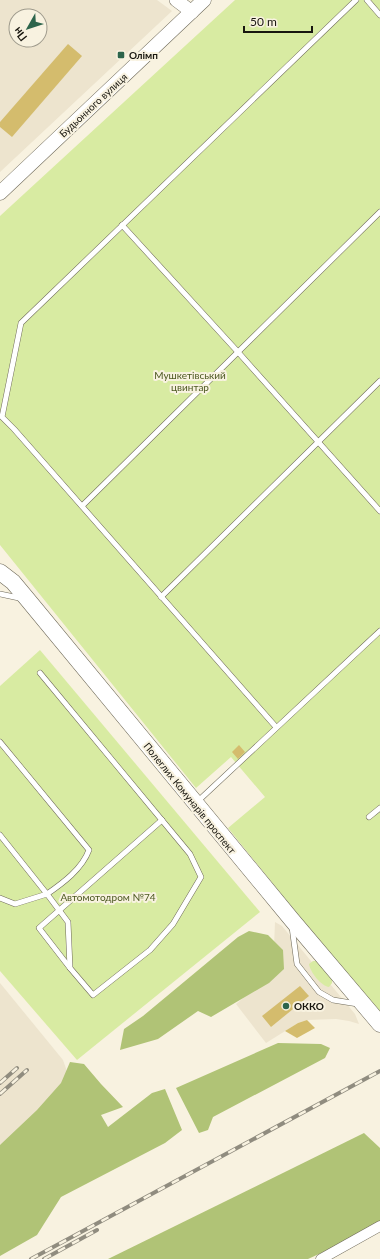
<svg xmlns="http://www.w3.org/2000/svg" width="380" height="1259" font-family="Lato,sans-serif">
<style>
.industrial{fill:#ede4ce;fill-rule:evenodd}
.green{fill:#d8eba2}
.forest{fill:#b0c376}
.building{fill:#d4bc6d}
.lines{fill:none;stroke-linecap:round;stroke-linejoin:round}
.service-casing{stroke:#6f6a5a;stroke-width:6}
.minor-casing{stroke:#6f6a5a;stroke-width:11}
.tertiary-casing{stroke:#6f6a5a;stroke-width:14}
.secondary-casing{stroke:#6f6a5a;stroke-width:15}
.primary-casing{stroke:#6f6a5a;stroke-width:17}
.service{stroke:#fff;stroke-width:5}
.minor{stroke:#fff;stroke-width:10}
.tertiary{stroke:#fff;stroke-width:13}
.secondary{stroke:#fff;stroke-width:14}
.primary{stroke:#fff;stroke-width:16}
.rail-casing{stroke:#908c7f;stroke-width:4}
.rail{stroke:#f8f2e0;stroke-width:2.5;stroke-dasharray:8;stroke-linecap:butt}
.poi-dot{fill:#2d654c;stroke:#f8f2e0;stroke-width:1.5}
.labels{text-anchor:middle;stroke-width:4;stroke-linejoin:round;paint-order:stroke}
.poi-label{font-size:10px;font-weight:bold;fill:#18160f;stroke:#f8f2e0;text-anchor:start}
.street-label{font-size:10px;fill:#18160f;stroke:#f8f2e0}
.park-label{font-size:10px;fill:#4c5821;stroke:#f8f2e0}
</style>
<rect width="100%" height="100%" fill="#f8f2e0"/>
<g class="industrial">
<path d="M 0,0 L 157,0 L 172,11 L 0,172 ZM 16,16 L 40,16 L 40,40 L 16,40 Z"/>
<path d="M 275,922 L 282,926 L 355,1014 L 359,1024 L 349,1021 L 336,1019 L 307,1020 L 298,1023 L 266,1043 L 236,1004 L 255,988 L 274,947 Z"/>
<path d="M 0,983 L 63,1060 L 69,1077 L 0,1164 Z"/>
</g>
<g class="green">
<path d="M 235,0 L 380,0 L 380,1016 L 228,828 L 265,797 L 231,757 L 196,788 L 0,545 L 0,216 Z"/>
<path d="M 40,650 L 260,912 L 77,1060 L 0,971 L 0,686 Z"/>
<path d="M 313,961 L 317,961 L 332,979 L 332,983 L 329,987 C 321,986 310,972 309,964 Z"/>
</g>
<g class="forest">
<path d="M 249,931 L 268,935 L 283,950 L 284,969 L 269,983 L 211,1017 L 198,1011 L 158,1039 L 120,1050 L 124,1029 L 143,1016 L 238,937 Z"/>
<path d="M 278,1043 L 321,1044 L 330,1048 L 325,1058 L 213,1117 L 208,1130 L 199,1133 L 176,1088 Z"/>
<path d="M 70,1062 L 84,1064 L 101,1084 L 123,1107 L 101,1115 L 108,1127 L 152,1093 L 165,1089 L 182,1130 L 165,1143 L 61,1197 L 37,1235 L 0,1256 L 0,1145 L 37,1110 L 61,1083 Z"/>
<path d="M 364,1133 L 380,1148 L 380,1226 L 308,1259 L 108,1259 Z"/>
</g>
<g class="building">
<path d="M 68,44 L 82,56 L 12,137 L 0,127 L 0,122 Z"/>
<path d="M 239,745 L 245,752 L 238,759 L 232,752 Z"/>
<path d="M 300,986 L 309,996 L 271,1027 L 262,1016 Z"/>
<path d="M 307,1020 L 315,1028 L 297,1038 L 285,1031 L 298,1023 Z"/>
</g>
<g class="lines">
<g class="service-casing">
<g id="service">
<path d="M 367,0 L 380,15"/>
<path d="M 122,225 L 238,352 L 380,511"/>
<path d="M 82,506 L 380,212"/>
<path d="M 0,594 L 19,598"/>
<path d="M 161,597 L 380,381"/>
<path d="M 276,727 L 14,429 L 2,417 L 21,323 L 356,0"/>
<path d="M 0,742 L 89,850 C 82,869 63,883 47,894 L 0,835"/>
<path d="M 197,802 L 380,631"/>
<path d="M 369,817 L 380,808"/>
<path d="M 0,898 L 15,904 L 47,894 L 68,922 L 70,968 L 93,995 L 150,950 L 173,924 L 201,877 L 190,854 L 40,673"/>
<path d="M 292,927 L 297,964 L 319,992 L 333,1000 L 358,1004"/>
<path d="M 70,968 L 39,928 L 162,820"/>
</g>
</g>
<g class="minor-casing">
<path id="minor" d="M 321,1259 L 380,1226"/>
</g>
<g class="tertiary-casing">
<path id="tertiary" d="M 176,0 L 192,12"/>
</g>
<g class="secondary-casing">
<path id="secondary" d="M 0,193 L 204,0"/>
</g>
<g class="primary-casing">
<path id="primary" d="M 0,572 L 13,582 L 28,600 L 292,920 L 380,1024"/>
</g>
<use href="#service" class="service"/>
<use href="#minor" class="minor"/>
<use href="#tertiary" class="tertiary"/>
<use href="#secondary" class="secondary"/>
<use href="#primary" class="primary"/>
<g class="rail-casing">
<g id="rail">
<path d="M 0,1083 L 17,1068"/>
<path d="M 0,1094 L 27,1070"/>
<path d="M 31,1259 L 380,1071"/>
<path d="M 44,1259 L 97,1230"/>
</g>
</g>
<use href="#rail" class="rail"/>
</g>
<g class="poi-dot">
<rect x="117" y="51" width="8" height="8" rx="2"/>
<circle cx="286" cy="1006" r="4"/>
</g>
<g class="labels">
<g class="poi-label">
<text x="129" y="59">Олімп</text>
<text x="294" y="1010">ОККО</text>
</g>
<g class="street-label">
<text transform="translate(93 105) rotate(-43)" y="4">Будьонного вулиця</text>
<text transform="translate(190 798) rotate(51)" y="4">Полеглих Комунарів проспект</text>
</g>
<g class="park-label">
<text x="190" y="379">Мушкетівський<tspan x="190" dy="12">цвинтар</tspan></text>
<text x="108" y="901">Автомотодром №74</text>
</g>
</g>
<g transform="translate(28 28) rotate(231)"><circle r="19" fill="#f8f2e0" stroke="#9e9a8c"/>
<path d="M0-3L7 15L0 10L-7 15Z" fill="#2d654c"/>
<text y="-6" font-size="11" font-weight="bold" text-anchor="middle" fill="#18160f">Пн</text>
</g>
<path d="M244 26v6h68v-6" fill="none" stroke="#18160f" stroke-width="2"/>
<text x="250" y="26" font-size="12" fill="#18160f" stroke="#f8f2e0" stroke-width="3" paint-order="stroke">50 m</text>
</svg>
